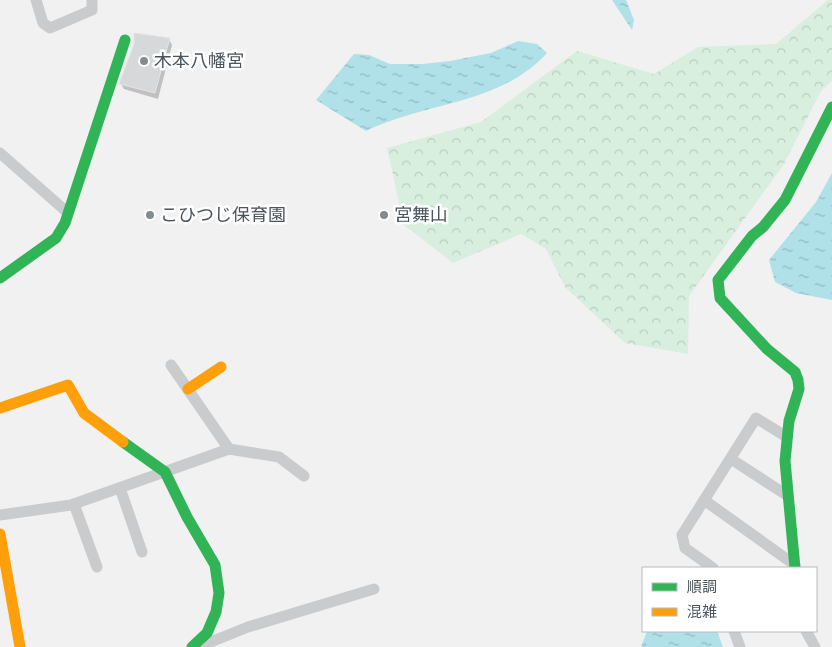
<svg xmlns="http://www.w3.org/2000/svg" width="832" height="647" font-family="Barlow,'Noto Sans JP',sans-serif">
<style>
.forest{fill:url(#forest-crowns)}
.water{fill:url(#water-ripples)}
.shadow{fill:#0003}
.building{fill:#d7d8d9;stroke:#e2e3e3}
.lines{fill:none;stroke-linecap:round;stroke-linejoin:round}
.street{stroke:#c9cbcc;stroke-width:11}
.fast{stroke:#30b455;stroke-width:11}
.slow{stroke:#ff9f0a;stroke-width:11}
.poi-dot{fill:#848b90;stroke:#fff;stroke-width:2}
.labels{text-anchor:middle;stroke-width:5;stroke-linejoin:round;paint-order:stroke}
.poi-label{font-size:18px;fill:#49545b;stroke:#fff;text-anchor:start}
</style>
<defs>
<pattern id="forest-crowns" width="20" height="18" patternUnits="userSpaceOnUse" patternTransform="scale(1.25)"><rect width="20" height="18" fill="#d8eede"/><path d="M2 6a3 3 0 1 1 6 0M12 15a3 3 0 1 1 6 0" fill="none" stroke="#bbcec1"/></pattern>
<pattern id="water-ripples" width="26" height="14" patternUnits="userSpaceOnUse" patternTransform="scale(1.25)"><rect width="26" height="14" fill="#b0e1e8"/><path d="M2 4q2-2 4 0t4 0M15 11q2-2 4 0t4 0" fill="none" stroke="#91b9bf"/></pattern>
</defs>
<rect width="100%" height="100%" fill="#f1f1f1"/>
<path class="forest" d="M 828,0 L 832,0 L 832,81 L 821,91 L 784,164 L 689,296 L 688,354 L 625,343 L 565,287 L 546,249 L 521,234 L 453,263 L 404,225 L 387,148 L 481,122 L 577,51 L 654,74 L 698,47 L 776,44 Z"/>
<g class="water">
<path d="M 612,0 L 626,0 L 634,20 L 632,30 Z"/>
<path d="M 518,41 L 537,44 L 547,53 C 500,105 425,102 366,131 L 316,100 L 354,54 L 369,55 L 390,64 L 422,64 L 450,61 L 491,53 Z"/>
<path d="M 832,173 L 832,300 L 796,293 L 775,282 L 769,260 L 816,202 Z"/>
<path d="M 647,631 L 717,631 L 723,647 L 641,647 Z"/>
</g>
<path class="shadow" d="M 169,39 L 172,45 L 158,99 L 124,89 L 121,84 Z"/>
<path class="building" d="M 134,33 L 170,38 L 155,93 L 119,84 L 134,44 Z"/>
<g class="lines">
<g class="street">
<path d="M 36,0 L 43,23 L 50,28 L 92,10 L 92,0"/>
<path d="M 0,153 L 68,213"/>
<path d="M 171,365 L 229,449 L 279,457 L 304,476"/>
<path d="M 731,459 L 788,496"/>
<path d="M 120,488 L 142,552"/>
<path d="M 704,500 L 795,565"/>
<path d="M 74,504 L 97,567"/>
<path d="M 0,515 L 71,505 L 229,449"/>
<path d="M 713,568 L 685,548 L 682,535 L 756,418 L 787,437"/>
<path d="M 734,631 L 740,647"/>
<path d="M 806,631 L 815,647"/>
<path d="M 198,647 L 248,627 L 374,589"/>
</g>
<g class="fast">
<path d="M 0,278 L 56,238 L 65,223 L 125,40"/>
<path d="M 123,442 L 165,472 L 187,517 L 215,565 L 219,593 L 216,612 L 207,633 L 192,647"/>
<path d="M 795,568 L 785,461 L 789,421 L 799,389 L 798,380 L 795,372 L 767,349 L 720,298 L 718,280 L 752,236 L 763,227 L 785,200 L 832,107"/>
</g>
<g class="slow">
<path d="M 188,389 L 221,367"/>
<path d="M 0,408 L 68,385 L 84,413 L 123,442"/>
<path d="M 0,534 L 20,647"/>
</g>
</g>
<g class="poi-dot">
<circle cx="144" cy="61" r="5"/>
<circle cx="150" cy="215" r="5"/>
<circle cx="384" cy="215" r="5"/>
</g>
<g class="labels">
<g class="poi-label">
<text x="154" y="67">木本八幡宮</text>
<text x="160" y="221">こひつじ保育園</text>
<text x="394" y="221">宮舞山</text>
</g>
</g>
<rect x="642" y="567" width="175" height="65" fill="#ffffff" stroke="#b6bbbd"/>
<rect x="652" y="583" width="25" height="8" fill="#30b455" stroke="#b6bbbd"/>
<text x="687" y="592" font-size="15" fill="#49545b">順調</text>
<rect x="652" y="608" width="25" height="8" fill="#ff9f0a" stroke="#b6bbbd"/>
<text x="687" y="617" font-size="15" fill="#49545b">混雑</text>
</svg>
